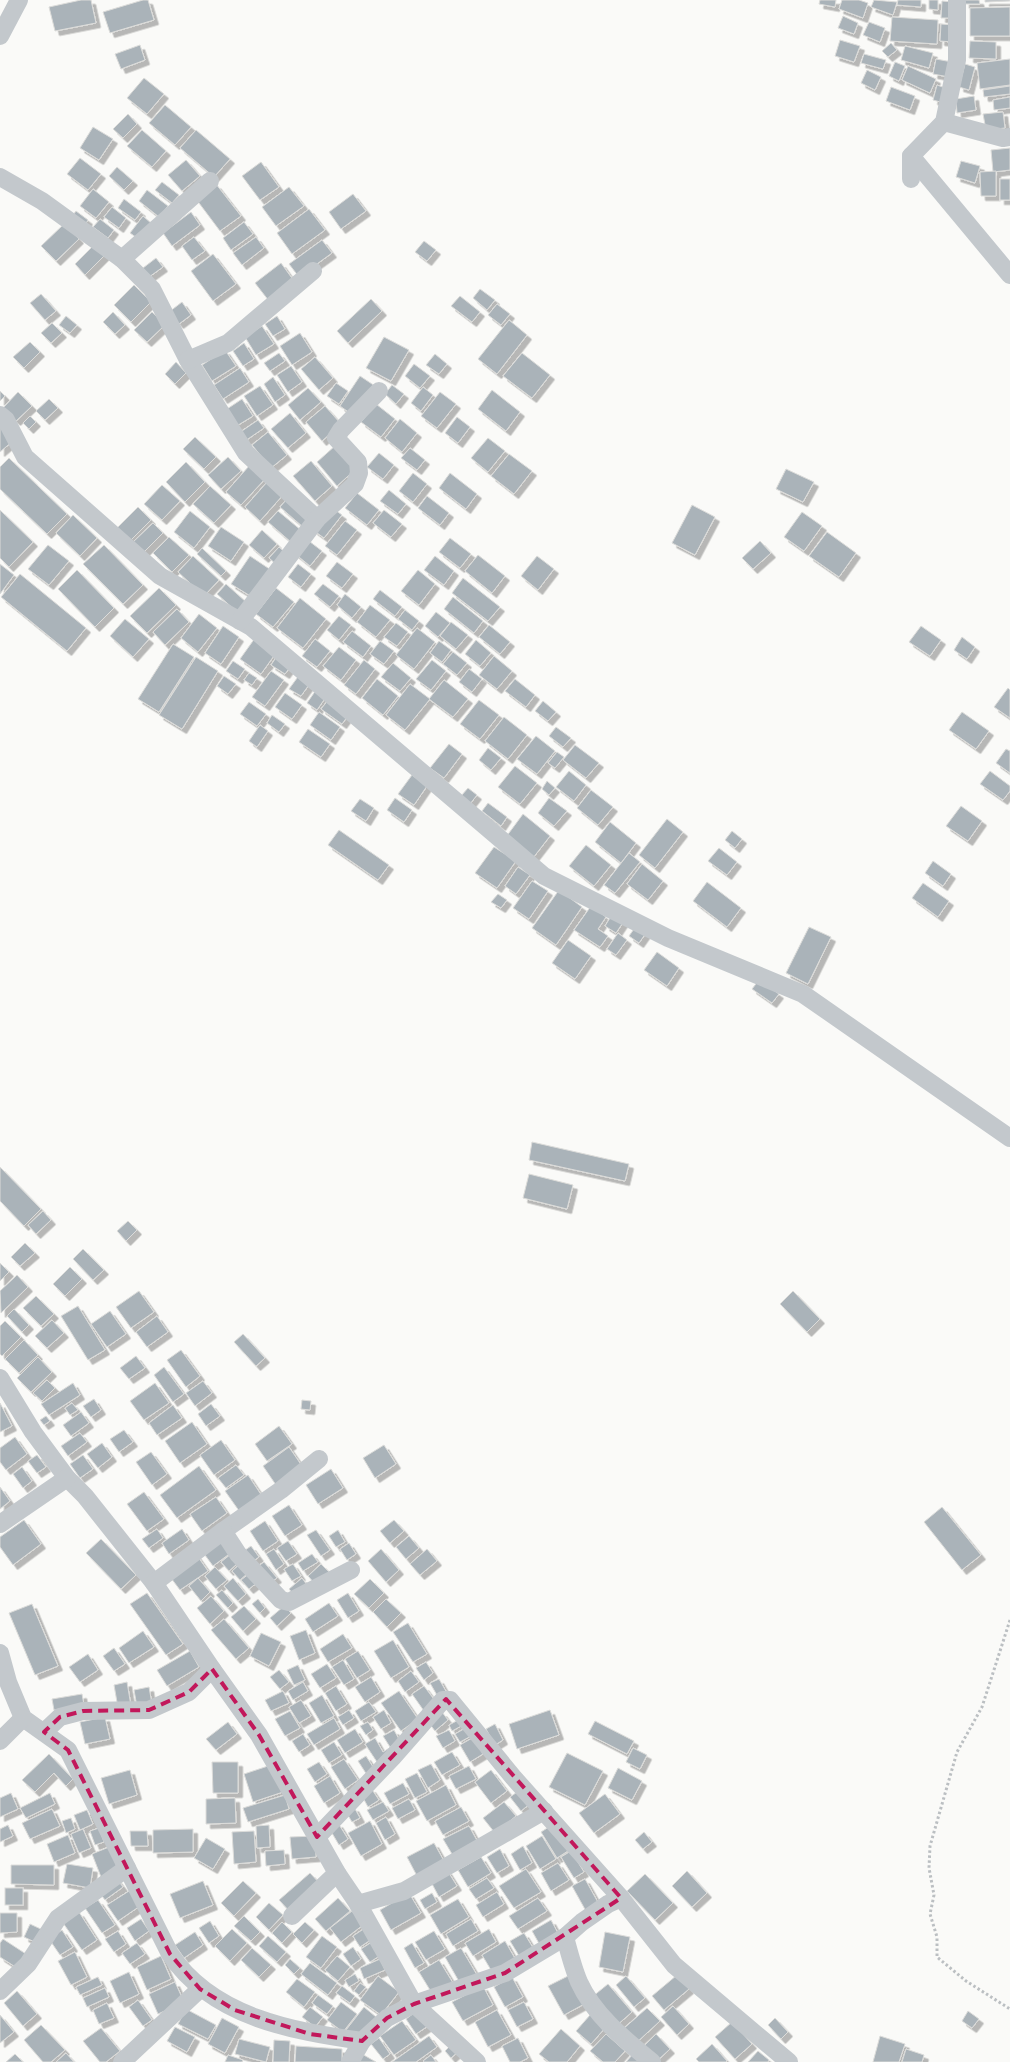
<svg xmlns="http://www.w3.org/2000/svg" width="1010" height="2062" font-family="Quicksand,sans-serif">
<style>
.building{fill:#aab3b9;stroke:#dcdcda;filter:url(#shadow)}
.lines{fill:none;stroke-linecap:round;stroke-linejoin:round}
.path{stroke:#bbbfc2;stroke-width:3;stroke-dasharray:2.5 2.5;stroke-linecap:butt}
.minor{stroke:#c3c8cc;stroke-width:18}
.marked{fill:none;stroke:#c2185b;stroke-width:4;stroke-dasharray:10 6;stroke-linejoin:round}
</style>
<defs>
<filter id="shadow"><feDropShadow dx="4.5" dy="4.5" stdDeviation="0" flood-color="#0004"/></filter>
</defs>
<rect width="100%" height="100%" fill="#fafaf8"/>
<g class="building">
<path d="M 81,0 L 91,0 L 96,23 L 55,31 L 49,7 Z"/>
<path d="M 143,0 L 148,0 L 154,20 L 110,33 L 103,12 Z"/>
<path d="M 820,0 L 836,0 L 835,7 L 819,4 Z"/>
<path d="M 842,0 L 859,0 L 868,3 L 863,18 L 839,9 Z"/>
<path d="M 874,0 L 897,2 L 893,15 L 871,7 Z"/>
<path d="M 898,0 L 921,0 L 921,7 L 897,5 Z"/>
<path d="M 929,0 L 938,0 L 938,10 L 929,9 Z"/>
<path d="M 965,0 L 979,0 L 980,4 L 965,4 Z"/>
<path d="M 985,0 L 1010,0 L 1010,1 L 985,2 Z"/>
<path d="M 942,1 L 953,2 L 952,18 L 941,18 Z"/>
<path d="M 1010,7 L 1010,36 L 970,36 L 970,8 Z"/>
<path d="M 843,16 L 858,23 L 854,34 L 838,28 Z"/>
<path d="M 892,17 L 938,20 L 937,44 L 890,41 Z"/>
<path d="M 869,22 L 885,28 L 880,42 L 863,35 Z"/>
<path d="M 941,24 L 954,25 L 953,42 L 940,41 Z"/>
<path d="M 840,40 L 860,46 L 854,62 L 835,56 Z"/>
<path d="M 970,41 L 996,42 L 996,59 L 969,58 Z"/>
<path d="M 891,43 L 897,50 L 888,57 L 882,51 Z"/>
<path d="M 140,45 L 145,60 L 121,69 L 115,54 Z"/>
<path d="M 905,46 L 933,53 L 929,68 L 901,60 Z"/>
<path d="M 864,54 L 886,60 L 883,69 L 861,63 Z"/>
<path d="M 936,59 L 952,62 L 949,77 L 933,74 Z"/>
<path d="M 1010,59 L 1010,85 L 980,89 L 977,63 Z"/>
<path d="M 895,62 L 905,66 L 899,81 L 889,76 Z"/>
<path d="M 965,64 L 975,67 L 969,90 L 959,87 Z"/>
<path d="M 908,66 L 936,79 L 930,93 L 902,80 Z"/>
<path d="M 867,70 L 881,77 L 875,90 L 861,83 Z"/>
<path d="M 144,78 L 164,94 L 147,114 L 127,98 Z"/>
<path d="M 937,85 L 948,89 L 944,103 L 933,100 Z"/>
<path d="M 1010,86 L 1010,94 L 984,97 L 983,90 Z"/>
<path d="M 891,87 L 915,96 L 910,110 L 886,101 Z"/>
<path d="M 974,96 L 976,110 L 957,113 L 956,99 Z"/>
<path d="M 1010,97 L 1010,108 L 994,110 L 993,100 Z"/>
<path d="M 165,105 L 191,127 L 175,145 L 149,123 Z"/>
<path d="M 1003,112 L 1005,128 L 986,130 L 983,114 Z"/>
<path d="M 128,114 L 137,124 L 123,138 L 113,129 Z"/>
<path d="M 93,127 L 113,139 L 99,160 L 80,148 Z"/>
<path d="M 142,130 L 166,151 L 152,167 L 127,146 Z"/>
<path d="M 196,130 L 230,159 L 214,177 L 180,148 Z"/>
<path d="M 1010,148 L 1010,170 L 993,172 L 991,150 Z"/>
<path d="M 80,158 L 101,174 L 88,190 L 67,174 Z"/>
<path d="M 186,160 L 200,176 L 182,191 L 168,175 Z"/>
<path d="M 961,161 L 980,166 L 975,183 L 956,177 Z"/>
<path d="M 261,162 L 279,187 L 260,200 L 242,176 Z"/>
<path d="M 117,167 L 133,181 L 124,190 L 109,176 Z"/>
<path d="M 996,171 L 996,196 L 981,196 L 980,172 Z"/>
<rect x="1000" y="179" width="10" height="21"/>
<path d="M 162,182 L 179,195 L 172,203 L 155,190 Z"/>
<path d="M 216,184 L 241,216 L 220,231 L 196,199 Z"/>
<path d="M 289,187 L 304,206 L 276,226 L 262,207 Z"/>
<path d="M 93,189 L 109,202 L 96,218 L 80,206 Z"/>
<path d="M 147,190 L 168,206 L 159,217 L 139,201 Z"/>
<path d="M 353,194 L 366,211 L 341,229 L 329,212 Z"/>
<path d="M 124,199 L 141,212 L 135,220 L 118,208 Z"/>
<path d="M 112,207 L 126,218 L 119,228 L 104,217 Z"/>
<path d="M 309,209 L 325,230 L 292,254 L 277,233 Z"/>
<path d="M 76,211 L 88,220 L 85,225 L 73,215 Z"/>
<path d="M 191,212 L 200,225 L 172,246 L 163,233 Z"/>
<path d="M 143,216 L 152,224 L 140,240 L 130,233 Z"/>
<path d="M 100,219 L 114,230 L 108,238 L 93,227 Z"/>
<path d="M 244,222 L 253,234 L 231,250 L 223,238 Z"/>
<path d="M 64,224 L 79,239 L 56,261 L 41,246 Z"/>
<path d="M 194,237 L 205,251 L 192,260 L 182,246 Z"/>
<path d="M 256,237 L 264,248 L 242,265 L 233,253 Z"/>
<path d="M 322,240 L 332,253 L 299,277 L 289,264 Z"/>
<path d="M 424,241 L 436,250 L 427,261 L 415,252 Z"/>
<path d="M 94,245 L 105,255 L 85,275 L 75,264 Z"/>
<path d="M 213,254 L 236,284 L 213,301 L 191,271 Z"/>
<path d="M 156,258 L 163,267 L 149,277 L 143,268 Z"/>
<path d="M 281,263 L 294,281 L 269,301 L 255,283 Z"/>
<path d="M 134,285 L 151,302 L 131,322 L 114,305 Z"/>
<path d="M 480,289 L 495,300 L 487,310 L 473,298 Z"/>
<path d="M 41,294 L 56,311 L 45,320 L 30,303 Z"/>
<path d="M 460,296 L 480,312 L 472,322 L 451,306 Z"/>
<path d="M 371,299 L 382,311 L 348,343 L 337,331 Z"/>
<path d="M 182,302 L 191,315 L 179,324 L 169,312 Z"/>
<path d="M 497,304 L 510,314 L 501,325 L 488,315 Z"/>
<path d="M 113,312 L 125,325 L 115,334 L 103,322 Z"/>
<path d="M 152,312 L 165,325 L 147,342 L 134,330 Z"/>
<path d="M 66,316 L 77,325 L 70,333 L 59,325 Z"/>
<path d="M 277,316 L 285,329 L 273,336 L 265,324 Z"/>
<path d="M 509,320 L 527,335 L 497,374 L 478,359 Z"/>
<path d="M 52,323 L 62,333 L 51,343 L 41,333 Z"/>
<path d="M 262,326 L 274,344 L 256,355 L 245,337 Z"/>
<path d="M 300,333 L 312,352 L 292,365 L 280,346 Z"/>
<path d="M 384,337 L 409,350 L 391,381 L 366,368 Z"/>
<path d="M 30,342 L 40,352 L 24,368 L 13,357 Z"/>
<path d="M 244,343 L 254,359 L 243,366 L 233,351 Z"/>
<path d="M 225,350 L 236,366 L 212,381 L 202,365 Z"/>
<path d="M 279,353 L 285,361 L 270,371 L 264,363 Z"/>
<path d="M 522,353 L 550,375 L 532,398 L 503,376 Z"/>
<path d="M 435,354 L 447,364 L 439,374 L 426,365 Z"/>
<path d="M 315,357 L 333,378 L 319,390 L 301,369 Z"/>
<path d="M 176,362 L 186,373 L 175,384 L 165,374 Z"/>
<path d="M 414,364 L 430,376 L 420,388 L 405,376 Z"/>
<path d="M 291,366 L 302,382 L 288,392 L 277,375 Z"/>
<path d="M 240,368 L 249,382 L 223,399 L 214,385 Z"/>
<path d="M 360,376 L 375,386 L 354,416 L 340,406 Z"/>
<path d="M 273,377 L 285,395 L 275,402 L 264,384 Z"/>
<path d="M 336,383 L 348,391 L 339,404 L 327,396 Z"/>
<path d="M 392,385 L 404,394 L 396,404 L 385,394 Z"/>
<path d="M 260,386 L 273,405 L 257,416 L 244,396 Z"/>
<path d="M 423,387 L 433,395 L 421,411 L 411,403 Z"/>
<path d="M 308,388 L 321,402 L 300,420 L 288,405 Z"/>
<path d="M 492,390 L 520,412 L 506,431 L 478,409 Z"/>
<path d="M 0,391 L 5,396 L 0,401 Z"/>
<path d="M 18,392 L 32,406 L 16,421 L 3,408 Z"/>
<path d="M 440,392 L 456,404 L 437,428 L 421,416 Z"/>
<path d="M 49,399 L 58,408 L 45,420 L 36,411 Z"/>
<path d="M 242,399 L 253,416 L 235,427 L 224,411 Z"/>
<path d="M 376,404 L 395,419 L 381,437 L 361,422 Z"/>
<path d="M 325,406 L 341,424 L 322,441 L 306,422 Z"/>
<path d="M 290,413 L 306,433 L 288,448 L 271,429 Z"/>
<path d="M 30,416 L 36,422 L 29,429 L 23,423 Z"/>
<path d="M 457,417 L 470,427 L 458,443 L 445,433 Z"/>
<path d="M 400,419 L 417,433 L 402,452 L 385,438 Z"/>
<path d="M 258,420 L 264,428 L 245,441 L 239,433 Z"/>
<path d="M 0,423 L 14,440 L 0,452 Z"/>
<path d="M 268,432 L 287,455 L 271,468 L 252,445 Z"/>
<path d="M 195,437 L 216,457 L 204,469 L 183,449 Z"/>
<path d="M 488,438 L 505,451 L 488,472 L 471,458 Z"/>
<path d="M 336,445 L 356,469 L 337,486 L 317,462 Z"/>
<path d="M 410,448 L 425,460 L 417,470 L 401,458 Z"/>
<path d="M 379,453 L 394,465 L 383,479 L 367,467 Z"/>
<path d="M 509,454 L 532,471 L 514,494 L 491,476 Z"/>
<path d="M 228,457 L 241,471 L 221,489 L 208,475 Z"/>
<path d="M 9,458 L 67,514 L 47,534 L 0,489 L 0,467 Z"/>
<path d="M 311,461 L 332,486 L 315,501 L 293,476 Z"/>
<path d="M 186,462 L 205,482 L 185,502 L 166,482 Z"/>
<path d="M 249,466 L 265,479 L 241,505 L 226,492 Z"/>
<path d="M 786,469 L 814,482 L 803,502 L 776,489 Z"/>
<path d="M 413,473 L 427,484 L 413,502 L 399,491 Z"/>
<path d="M 450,473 L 477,494 L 466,509 L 439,488 Z"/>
<path d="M 268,481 L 283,495 L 260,521 L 245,507 Z"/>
<path d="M 162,485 L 180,501 L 162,520 L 144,504 Z"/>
<path d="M 210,486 L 231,505 L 214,523 L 193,504 Z"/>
<path d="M 389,490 L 406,504 L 398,514 L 380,501 Z"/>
<path d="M 357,493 L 379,510 L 367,525 L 345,508 Z"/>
<path d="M 427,496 L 449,513 L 440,525 L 418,508 Z"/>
<path d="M 287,499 L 310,519 L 303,527 L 280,507 Z"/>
<path d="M 692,505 L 715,517 L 695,555 L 672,543 Z"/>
<path d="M 138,507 L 151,520 L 129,542 L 116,529 Z"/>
<path d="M 331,507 L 342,515 L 324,538 L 313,530 Z"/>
<path d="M 0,510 L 33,542 L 9,567 L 0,558 Z"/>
<path d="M 384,510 L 402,524 L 391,537 L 373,523 Z"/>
<path d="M 190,511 L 210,527 L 194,548 L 174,532 Z"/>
<path d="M 278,511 L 302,531 L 292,543 L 268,522 Z"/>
<path d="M 802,512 L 822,526 L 804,551 L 784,537 Z"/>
<path d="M 73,515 L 97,538 L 80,556 L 56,533 Z"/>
<path d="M 345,521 L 357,530 L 337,555 L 325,546 Z"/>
<path d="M 153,523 L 163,533 L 142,554 L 131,544 Z"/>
<path d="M 221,527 L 244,542 L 231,561 L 208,546 Z"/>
<path d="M 262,530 L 277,544 L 264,558 L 249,545 Z"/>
<path d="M 827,532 L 856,553 L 839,577 L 809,556 Z"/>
<path d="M 169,537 L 189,555 L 172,572 L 153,553 Z"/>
<path d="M 305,538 L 322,551 L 310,566 L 294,553 Z"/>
<path d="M 450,538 L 471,554 L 460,568 L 439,552 Z"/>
<path d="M 760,541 L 771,553 L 753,569 L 742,558 Z"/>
<path d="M 48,545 L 69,561 L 49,585 L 28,569 Z"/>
<path d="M 104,545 L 143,585 L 123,604 L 83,564 Z"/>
<path d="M 279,547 L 288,555 L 278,566 L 269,558 Z"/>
<path d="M 202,548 L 226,571 L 221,576 L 197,554 Z"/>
<path d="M 478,555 L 505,576 L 492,593 L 465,571 Z"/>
<path d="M 193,556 L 219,580 L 204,596 L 178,572 Z"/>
<path d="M 250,556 L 271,570 L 252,597 L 231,584 Z"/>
<path d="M 435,556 L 454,571 L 444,585 L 424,570 Z"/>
<path d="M 537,556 L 554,569 L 538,590 L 521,576 Z"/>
<path d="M 337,562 L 353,574 L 342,588 L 326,576 Z"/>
<path d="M 0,564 L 14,575 L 0,594 Z"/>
<path d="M 298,564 L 311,574 L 301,587 L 288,577 Z"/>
<path d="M 77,570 L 114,608 L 95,627 L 58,589 Z"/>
<path d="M 418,570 L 435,584 L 419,605 L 401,591 Z"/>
<path d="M 20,574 L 86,628 L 67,651 L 1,597 Z"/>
<path d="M 463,578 L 500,607 L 488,621 L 452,593 Z"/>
<path d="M 226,584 L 246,602 L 237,612 L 217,594 Z"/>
<path d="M 323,584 L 339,596 L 330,607 L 314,594 Z"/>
<path d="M 159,588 L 176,605 L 147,633 L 130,616 Z"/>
<path d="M 276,588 L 294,602 L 273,627 L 256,614 Z"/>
<path d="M 380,590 L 402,607 L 395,616 L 373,599 Z"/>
<path d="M 345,594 L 361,607 L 352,618 L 337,605 Z"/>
<path d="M 453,597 L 483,621 L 474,633 L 444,609 Z"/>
<path d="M 300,598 L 326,619 L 303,648 L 277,628 Z"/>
<path d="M 370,605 L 390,620 L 376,637 L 357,622 Z"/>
<path d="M 177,609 L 189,622 L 165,645 L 153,632 Z"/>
<path d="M 405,610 L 419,621 L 412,630 L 398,619 Z"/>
<path d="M 436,612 L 450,623 L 438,637 L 425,626 Z"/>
<path d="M 199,614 L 217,628 L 198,652 L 181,638 Z"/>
<path d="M 339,616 L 351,625 L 339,640 L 327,630 Z"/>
<path d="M 125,619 L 149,639 L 133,657 L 110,636 Z"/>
<path d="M 451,622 L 468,635 L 456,649 L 440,636 Z"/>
<path d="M 396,623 L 408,632 L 397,646 L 384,637 Z"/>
<path d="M 489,625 L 510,642 L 500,654 L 479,637 Z"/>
<path d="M 223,626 L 239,637 L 221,664 L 205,653 Z"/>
<path d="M 921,626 L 941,640 L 930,656 L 909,642 Z"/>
<path d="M 417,628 L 435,642 L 414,669 L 396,655 Z"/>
<path d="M 352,631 L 371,646 L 363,657 L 343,642 Z"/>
<path d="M 962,637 L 975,647 L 967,659 L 954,650 Z"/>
<path d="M 255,638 L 276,653 L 261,674 L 240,659 Z"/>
<path d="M 315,639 L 330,651 L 317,667 L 302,656 Z"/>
<path d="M 476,640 L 491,653 L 480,666 L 465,654 Z"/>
<path d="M 380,641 L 394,651 L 384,664 L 370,654 Z"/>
<path d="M 439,641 L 451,650 L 442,662 L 430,653 Z"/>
<path d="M 173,644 L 194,657 L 159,712 L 138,699 Z"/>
<path d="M 339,647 L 356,660 L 341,680 L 323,666 Z"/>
<path d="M 453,652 L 467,663 L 457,675 L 443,664 Z"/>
<path d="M 277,656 L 291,666 L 285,674 L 271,665 Z"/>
<path d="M 494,656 L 512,671 L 497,689 L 479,675 Z"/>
<path d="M 196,657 L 218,671 L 182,729 L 159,715 Z"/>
<path d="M 364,660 L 375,669 L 356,694 L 344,685 Z"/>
<path d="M 432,660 L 446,671 L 431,690 L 416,679 Z"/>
<path d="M 233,661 L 245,669 L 238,679 L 226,671 Z"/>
<path d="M 393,663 L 411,678 L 400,691 L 381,677 Z"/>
<path d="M 469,669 L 482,679 L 472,692 L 459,682 Z"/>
<path d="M 271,671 L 284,680 L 265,706 L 252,697 Z"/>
<path d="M 249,673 L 257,678 L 252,685 L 244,680 Z"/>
<path d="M 300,674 L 311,682 L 301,696 L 289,689 Z"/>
<path d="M 224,676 L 236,684 L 228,694 L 217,686 Z"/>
<path d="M 377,679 L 398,696 L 383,715 L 362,698 Z"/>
<path d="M 515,679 L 535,695 L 526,707 L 505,691 Z"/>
<path d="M 444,680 L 468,699 L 453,717 L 429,699 Z"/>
<path d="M 410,684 L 430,699 L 405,730 L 386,715 Z"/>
<path d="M 1008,688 L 1010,690 L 1010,718 L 994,707 Z"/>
<path d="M 316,690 L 326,697 L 317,710 L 307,703 Z"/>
<path d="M 285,693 L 302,705 L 292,719 L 275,707 Z"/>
<path d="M 329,699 L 350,713 L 342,724 L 321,709 Z"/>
<path d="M 479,700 L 499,715 L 480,739 L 460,724 Z"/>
<path d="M 543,701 L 556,712 L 548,721 L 535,711 Z"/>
<path d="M 249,702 L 266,714 L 257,726 L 240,714 Z"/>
<path d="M 319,712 L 340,727 L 331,740 L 310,725 Z"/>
<path d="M 962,712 L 989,731 L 976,749 L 949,730 Z"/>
<path d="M 272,715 L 285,724 L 279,732 L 267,723 Z"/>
<path d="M 504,717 L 527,735 L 508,759 L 485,741 Z"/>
<path d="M 260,725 L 268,731 L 257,747 L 249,741 Z"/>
<path d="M 556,727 L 571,738 L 563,747 L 549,736 Z"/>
<path d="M 308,729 L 330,744 L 321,757 L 299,742 Z"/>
<path d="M 536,736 L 555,751 L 537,774 L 517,759 Z"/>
<path d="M 449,744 L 462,754 L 444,778 L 430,768 Z"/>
<path d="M 575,745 L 599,763 L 586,778 L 563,760 Z"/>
<path d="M 488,748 L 501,758 L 491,770 L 479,760 Z"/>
<path d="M 1006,749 L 1010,751 L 1010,773 L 996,763 Z"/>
<path d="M 557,752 L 564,757 L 555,768 L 548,763 Z"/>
<path d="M 515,766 L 537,783 L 520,804 L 498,787 Z"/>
<path d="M 569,771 L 586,785 L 574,801 L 556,787 Z"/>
<path d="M 990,771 L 1010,786 L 1010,791 L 1003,800 L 980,784 Z"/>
<path d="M 412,775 L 427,786 L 414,805 L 398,794 Z"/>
<path d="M 547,781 L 555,788 L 549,795 L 542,789 Z"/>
<path d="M 468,788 L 477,795 L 470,804 L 461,796 Z"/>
<path d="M 591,790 L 613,807 L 598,825 L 577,808 Z"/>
<path d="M 395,798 L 412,810 L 404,822 L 387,810 Z"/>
<path d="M 549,798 L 567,811 L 554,826 L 538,813 Z"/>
<path d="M 360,799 L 374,808 L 366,821 L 351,811 Z"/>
<path d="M 488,803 L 507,817 L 501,826 L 482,811 Z"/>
<path d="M 961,806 L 982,821 L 968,841 L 946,826 Z"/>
<path d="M 523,814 L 550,836 L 533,858 L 506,837 Z"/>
<path d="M 667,819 L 683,832 L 655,868 L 639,855 Z"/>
<path d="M 610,822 L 636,843 L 621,863 L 595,842 Z"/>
<path d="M 339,830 L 389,865 L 378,880 L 328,845 Z"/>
<path d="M 732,831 L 742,839 L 735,848 L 725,840 Z"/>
<path d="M 586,845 L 611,865 L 594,886 L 569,866 Z"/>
<path d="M 494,847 L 516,861 L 497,888 L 475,873 Z"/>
<path d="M 719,848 L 737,862 L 727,875 L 708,861 Z"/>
<path d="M 629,853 L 640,862 L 615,893 L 604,885 Z"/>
<path d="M 933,861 L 951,874 L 943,886 L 925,873 Z"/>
<path d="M 642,864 L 663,881 L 648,900 L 627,884 Z"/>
<path d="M 518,867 L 530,875 L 516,894 L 505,886 Z"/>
<path d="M 532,881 L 548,891 L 529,919 L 513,908 Z"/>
<path d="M 707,882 L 741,908 L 727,927 L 693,901 Z"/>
<path d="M 923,883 L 949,901 L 938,917 L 912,898 Z"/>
<path d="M 559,890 L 582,907 L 556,945 L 532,928 Z"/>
<path d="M 498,894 L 507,900 L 501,908 L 491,902 Z"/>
<path d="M 591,906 L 606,917 L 598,929 L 608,936 L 600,947 L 574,930 Z"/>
<path d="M 613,913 L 624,921 L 616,933 L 605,926 Z"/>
<path d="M 636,926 L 646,933 L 639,943 L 629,936 Z"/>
<path d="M 809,927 L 831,937 L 808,984 L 786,973 Z"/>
<path d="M 618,933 L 627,940 L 616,955 L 607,949 Z"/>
<path d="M 568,940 L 591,956 L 575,979 L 552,963 Z"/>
<path d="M 657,952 L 679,968 L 667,986 L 644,970 Z"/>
<path d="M 759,980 L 779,994 L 772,1003 L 752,989 Z"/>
<path d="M 532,1142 L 629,1164 L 625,1181 L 529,1160 Z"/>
<path d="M 0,1167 L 41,1209 L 24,1226 L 0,1201 Z"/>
<path d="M 529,1174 L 573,1185 L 567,1209 L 523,1198 Z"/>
<path d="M 43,1211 L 51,1220 L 36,1234 L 28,1225 Z"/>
<path d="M 128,1221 L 137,1230 L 126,1241 L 117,1231 Z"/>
<path d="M 25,1243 L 35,1253 L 20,1266 L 11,1257 Z"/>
<path d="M 83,1249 L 104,1270 L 93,1280 L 73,1259 Z"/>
<path d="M 0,1263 L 9,1272 L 0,1281 Z"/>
<path d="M 70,1267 L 82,1279 L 65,1296 L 53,1284 Z"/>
<path d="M 17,1275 L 28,1287 L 1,1313 L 0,1291 Z"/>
<path d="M 139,1291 L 154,1312 L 131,1328 L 116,1307 Z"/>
<path d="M 793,1291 L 820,1319 L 807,1332 L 780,1304 Z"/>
<path d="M 36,1296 L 54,1314 L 41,1326 L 23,1308 Z"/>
<path d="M 78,1306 L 105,1350 L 88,1360 L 61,1316 Z"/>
<path d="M 14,1309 L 29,1325 L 22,1332 L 7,1316 Z"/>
<path d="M 110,1311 L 126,1334 L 107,1347 L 91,1324 Z"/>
<path d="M 157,1316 L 168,1332 L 147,1347 L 136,1332 Z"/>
<path d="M 52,1320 L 64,1333 L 47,1348 L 35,1336 Z"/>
<path d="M 5,1321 L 21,1337 L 2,1356 L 0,1354 L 0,1326 Z"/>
<path d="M 243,1334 L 265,1358 L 256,1366 L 234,1342 Z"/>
<path d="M 24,1340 L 38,1355 L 19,1373 L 5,1359 Z"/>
<path d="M 181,1350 L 200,1376 L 186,1387 L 167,1360 Z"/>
<path d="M 136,1356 L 145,1368 L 129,1379 L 120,1368 Z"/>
<path d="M 38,1357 L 52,1372 L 31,1392 L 17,1378 Z"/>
<path d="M 164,1367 L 184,1394 L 173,1402 L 154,1375 Z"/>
<path d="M 47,1380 L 55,1388 L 42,1401 L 33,1393 Z"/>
<path d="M 203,1381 L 212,1393 L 195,1406 L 186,1393 Z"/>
<path d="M 73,1383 L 80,1395 L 49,1415 L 41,1404 Z"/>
<path d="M 155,1383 L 169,1403 L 144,1420 L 130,1401 Z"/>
<path d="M 94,1399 L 101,1410 L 91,1417 L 83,1406 Z"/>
<path d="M 302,1400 L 311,1401 L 310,1410 L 301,1409 Z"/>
<path d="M 0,1403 L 12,1426 L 0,1432 Z"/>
<path d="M 72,1403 L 78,1410 L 70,1415 L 65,1408 Z"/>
<path d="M 211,1404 L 220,1416 L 206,1426 L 198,1414 Z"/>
<path d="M 173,1405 L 182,1418 L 157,1435 L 149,1423 Z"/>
<path d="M 81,1412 L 89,1423 L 71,1436 L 63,1425 Z"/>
<path d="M 46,1416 L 50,1421 L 44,1425 L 40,1420 Z"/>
<path d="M 192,1422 L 207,1444 L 180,1463 L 165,1441 Z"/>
<path d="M 279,1426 L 292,1444 L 267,1461 L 255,1444 Z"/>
<path d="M 124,1430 L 133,1442 L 119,1452 L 110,1439 Z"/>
<path d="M 80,1433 L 87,1442 L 68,1456 L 61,1446 Z"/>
<path d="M 15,1437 L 27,1454 L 6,1470 L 0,1462 L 0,1448 Z"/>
<path d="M 221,1440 L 235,1460 L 214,1475 L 200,1455 Z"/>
<path d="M 102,1443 L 112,1457 L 98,1468 L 87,1454 Z"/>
<path d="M 384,1445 L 396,1464 L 375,1478 L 363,1458 Z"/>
<path d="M 289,1447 L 302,1466 L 276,1485 L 263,1466 Z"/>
<path d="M 151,1452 L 167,1474 L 152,1485 L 136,1462 Z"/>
<path d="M 37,1455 L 46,1467 L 37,1473 L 28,1461 Z"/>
<path d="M 83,1455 L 93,1469 L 80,1478 L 70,1464 Z"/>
<path d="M 236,1465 L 244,1475 L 226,1488 L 218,1478 Z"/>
<path d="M 199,1466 L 216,1490 L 177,1518 L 160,1495 Z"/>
<path d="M 22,1467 L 32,1481 L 23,1488 L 13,1474 Z"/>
<path d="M 331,1469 L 343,1488 L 318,1504 L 306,1485 Z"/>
<path d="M 248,1475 L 264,1499 L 242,1515 L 225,1491 Z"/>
<path d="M 0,1487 L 10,1501 L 0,1509 Z"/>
<path d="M 144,1492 L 164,1519 L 147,1531 L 127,1504 Z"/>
<path d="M 216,1497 L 227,1513 L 202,1531 L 190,1514 Z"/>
<path d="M 289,1505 L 302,1525 L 285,1536 L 272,1516 Z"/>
<path d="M 942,1507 L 981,1555 L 962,1570 L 924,1522 Z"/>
<path d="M 24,1520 L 41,1544 L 13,1565 L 0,1547 L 0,1537 Z"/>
<path d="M 394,1520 L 404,1531 L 390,1543 L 380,1531 Z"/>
<path d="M 265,1521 L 278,1541 L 263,1551 L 250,1531 Z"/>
<path d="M 157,1529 L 163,1538 L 149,1548 L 142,1539 Z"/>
<path d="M 182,1529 L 189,1540 L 169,1554 L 162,1543 Z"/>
<path d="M 316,1530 L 330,1550 L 321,1556 L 307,1535 Z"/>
<path d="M 338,1530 L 345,1542 L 336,1547 L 329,1536 Z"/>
<path d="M 409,1536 L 419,1548 L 406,1559 L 396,1547 Z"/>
<path d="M 221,1538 L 232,1552 L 213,1566 L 202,1551 Z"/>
<path d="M 101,1539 L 136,1575 L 121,1589 L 86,1553 Z"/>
<path d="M 288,1541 L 297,1554 L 286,1561 L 277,1548 Z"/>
<path d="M 349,1543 L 356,1554 L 347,1560 L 340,1549 Z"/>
<path d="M 251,1546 L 259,1557 L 249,1564 L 241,1553 Z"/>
<path d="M 274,1549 L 284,1564 L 276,1570 L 266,1554 Z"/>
<path d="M 381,1549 L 399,1570 L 386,1582 L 368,1561 Z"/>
<path d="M 427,1549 L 437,1561 L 420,1575 L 410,1564 Z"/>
<path d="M 196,1554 L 208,1571 L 180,1590 L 168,1574 Z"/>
<path d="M 231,1554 L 238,1563 L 229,1571 L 221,1562 Z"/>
<path d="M 312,1554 L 318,1562 L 303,1571 L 298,1563 Z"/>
<path d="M 264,1562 L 277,1578 L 267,1585 L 254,1569 Z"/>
<path d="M 240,1564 L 248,1573 L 240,1580 L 232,1571 Z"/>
<path d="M 293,1564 L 301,1576 L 292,1581 L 284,1569 Z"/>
<path d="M 321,1564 L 329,1572 L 315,1584 L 308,1576 Z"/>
<path d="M 215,1567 L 227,1580 L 216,1589 L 205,1576 Z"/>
<path d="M 250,1573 L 258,1582 L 249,1589 L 241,1580 Z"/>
<path d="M 198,1578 L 210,1592 L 201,1601 L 189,1586 Z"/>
<path d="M 233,1578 L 246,1594 L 238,1601 L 224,1586 Z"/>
<path d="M 302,1578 L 307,1585 L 294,1595 L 289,1589 Z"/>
<path d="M 370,1579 L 384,1593 L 369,1608 L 354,1594 Z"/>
<path d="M 222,1590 L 233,1603 L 228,1608 L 216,1595 Z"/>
<path d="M 147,1593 L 183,1644 L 166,1655 L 130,1604 Z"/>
<path d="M 348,1593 L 359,1611 L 348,1618 L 337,1600 Z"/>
<path d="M 211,1596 L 224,1611 L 210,1624 L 197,1608 Z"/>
<path d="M 258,1599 L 265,1608 L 260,1613 L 252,1604 Z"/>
<path d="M 386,1599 L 401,1613 L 387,1627 L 373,1612 Z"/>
<path d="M 329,1603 L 338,1616 L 313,1632 L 305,1619 Z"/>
<path d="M 32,1604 L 58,1666 L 35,1675 L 9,1613 Z"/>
<path d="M 244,1606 L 256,1619 L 243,1631 L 231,1617 Z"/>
<path d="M 284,1606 L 291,1613 L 277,1626 L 270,1618 Z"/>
<path d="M 224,1619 L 249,1648 L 236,1659 L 211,1630 Z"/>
<path d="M 408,1623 L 427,1654 L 413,1662 L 393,1632 Z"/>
<path d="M 306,1630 L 315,1653 L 299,1660 L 290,1636 Z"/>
<path d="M 143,1631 L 154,1647 L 129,1663 L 119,1648 Z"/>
<path d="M 261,1633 L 281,1642 L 269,1666 L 250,1656 Z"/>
<path d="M 343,1634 L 352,1648 L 328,1662 L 320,1649 Z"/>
<path d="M 393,1640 L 409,1667 L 391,1678 L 374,1651 Z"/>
<path d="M 114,1648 L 125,1664 L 114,1671 L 103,1656 Z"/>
<path d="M 190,1651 L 199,1667 L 167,1686 L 157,1670 Z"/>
<path d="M 358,1651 L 370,1670 L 357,1678 L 345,1659 Z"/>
<path d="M 88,1654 L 98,1670 L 80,1682 L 69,1667 Z"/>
<path d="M 343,1660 L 354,1679 L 344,1685 L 332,1667 Z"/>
<path d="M 426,1662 L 433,1673 L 424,1680 L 416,1668 Z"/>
<path d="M 327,1664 L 336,1678 L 320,1688 L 311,1674 Z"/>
<path d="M 298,1665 L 305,1680 L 294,1685 L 287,1670 Z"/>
<path d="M 279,1670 L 289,1682 L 280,1689 L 270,1677 Z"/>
<path d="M 411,1671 L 419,1682 L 405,1692 L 398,1681 Z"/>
<path d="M 371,1677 L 380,1692 L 365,1702 L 355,1687 Z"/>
<path d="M 439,1679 L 447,1693 L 438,1697 L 430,1683 Z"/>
<path d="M 127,1682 L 131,1706 L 118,1708 L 114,1685 Z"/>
<path d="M 303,1682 L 308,1691 L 293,1700 L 288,1691 Z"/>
<path d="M 336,1686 L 347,1704 L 336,1711 L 325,1693 Z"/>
<path d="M 424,1686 L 436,1702 L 424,1711 L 412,1694 Z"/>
<path d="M 149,1687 L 152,1704 L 137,1707 L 134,1690 Z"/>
<path d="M 283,1691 L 289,1703 L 271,1711 L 265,1700 Z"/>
<path d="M 399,1691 L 418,1719 L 401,1731 L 381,1703 Z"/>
<path d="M 82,1694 L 84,1705 L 54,1710 L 52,1699 Z"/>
<path d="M 322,1695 L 334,1716 L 321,1723 L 309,1703 Z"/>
<path d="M 301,1700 L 311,1716 L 299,1723 L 289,1707 Z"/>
<path d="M 369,1702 L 376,1712 L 361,1721 L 355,1711 Z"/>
<path d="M 349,1710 L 354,1718 L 343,1725 L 338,1717 Z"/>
<path d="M 384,1710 L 391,1723 L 381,1729 L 373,1717 Z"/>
<path d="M 550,1710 L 559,1735 L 517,1749 L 509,1724 Z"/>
<path d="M 290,1711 L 300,1728 L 285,1736 L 275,1719 Z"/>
<path d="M 442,1712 L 448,1720 L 435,1731 L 429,1723 Z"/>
<path d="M 105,1717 L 110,1739 L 85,1744 L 80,1722 Z"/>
<path d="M 334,1718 L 340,1729 L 314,1745 L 307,1734 Z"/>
<path d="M 462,1718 L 465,1724 L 452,1731 L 449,1725 Z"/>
<path d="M 595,1721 L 634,1741 L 627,1754 L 588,1734 Z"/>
<path d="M 228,1722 L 237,1734 L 216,1750 L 206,1739 Z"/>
<path d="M 368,1722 L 373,1730 L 366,1735 L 360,1726 Z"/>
<path d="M 495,1724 L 503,1740 L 495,1745 L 486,1729 Z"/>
<path d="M 469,1726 L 473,1735 L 460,1742 L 455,1734 Z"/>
<path d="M 355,1729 L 363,1742 L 345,1753 L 337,1740 Z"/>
<path d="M 394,1730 L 400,1741 L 390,1747 L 383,1736 Z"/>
<path d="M 449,1730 L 455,1741 L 443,1748 L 436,1736 Z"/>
<path d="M 303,1734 L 310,1745 L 299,1752 L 292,1741 Z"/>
<path d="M 474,1737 L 483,1754 L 470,1762 L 460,1745 Z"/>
<path d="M 375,1738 L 383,1752 L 394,1745 L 377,1762 L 365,1744 Z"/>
<path d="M 334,1742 L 342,1755 L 329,1763 L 321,1750 Z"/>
<path d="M 633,1748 L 647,1755 L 640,1769 L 626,1762 Z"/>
<path d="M 452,1752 L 460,1765 L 442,1775 L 434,1762 Z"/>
<path d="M 567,1753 L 603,1771 L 585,1805 L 549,1787 Z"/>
<path d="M 49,1754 L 73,1779 L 66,1786 L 54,1773 L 35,1792 L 22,1780 Z"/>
<path d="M 366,1756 L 375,1770 L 367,1775 L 358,1761 Z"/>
<path d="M 344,1759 L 358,1780 L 345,1789 L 331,1767 Z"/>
<path d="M 212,1762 L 238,1762 L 238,1793 L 213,1793 Z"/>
<path d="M 319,1762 L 327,1774 L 315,1782 L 307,1769 Z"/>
<path d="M 274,1764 L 283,1792 L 253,1802 L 244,1774 Z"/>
<path d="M 431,1764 L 440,1780 L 428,1788 L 418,1770 Z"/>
<path d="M 469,1766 L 476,1779 L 456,1789 L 449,1776 Z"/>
<path d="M 618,1768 L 642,1781 L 632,1800 L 608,1788 Z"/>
<path d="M 130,1770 L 137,1795 L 109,1804 L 101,1778 Z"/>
<path d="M 491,1770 L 507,1791 L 491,1803 L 475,1782 Z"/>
<path d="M 417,1773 L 427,1792 L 415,1798 L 405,1779 Z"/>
<path d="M 330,1776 L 340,1793 L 324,1803 L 314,1786 Z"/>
<path d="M 403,1783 L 409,1794 L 390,1804 L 384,1793 Z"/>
<path d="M 446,1785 L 456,1805 L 427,1821 L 416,1801 Z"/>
<path d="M 371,1788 L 379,1800 L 368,1807 L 361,1794 Z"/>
<path d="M 520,1790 L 531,1803 L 521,1811 L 510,1797 Z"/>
<path d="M 11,1793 L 18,1809 L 0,1817 L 0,1798 Z"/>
<path d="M 50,1793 L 55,1804 L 26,1818 L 20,1808 Z"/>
<path d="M 605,1794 L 620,1814 L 594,1833 L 579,1813 Z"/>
<path d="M 285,1795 L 289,1809 L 248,1822 L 243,1808 Z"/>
<path d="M 235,1798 L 236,1823 L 206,1824 L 206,1799 Z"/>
<path d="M 409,1799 L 415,1810 L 398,1819 L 392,1808 Z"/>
<path d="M 383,1802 L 389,1811 L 373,1820 L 367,1810 Z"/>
<path d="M 504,1802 L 516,1816 L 495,1833 L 483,1818 Z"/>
<path d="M 354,1807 L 360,1818 L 352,1822 L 346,1812 Z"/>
<path d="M 461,1807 L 469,1821 L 443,1835 L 435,1821 Z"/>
<path d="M 52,1809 L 60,1826 L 30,1839 L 22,1823 Z"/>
<path d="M 87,1810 L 93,1824 L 80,1830 L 74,1815 Z"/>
<path d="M 386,1817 L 395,1834 L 385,1840 L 376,1823 Z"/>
<path d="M 71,1818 L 75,1829 L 66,1833 L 62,1821 Z"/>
<path d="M 370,1821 L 382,1844 L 361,1856 L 348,1833 Z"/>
<path d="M 338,1823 L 348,1839 L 339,1845 L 329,1828 Z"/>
<path d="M 555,1823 L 571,1849 L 557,1858 L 541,1832 Z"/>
<path d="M 8,1825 L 13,1836 L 0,1842 L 0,1829 Z"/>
<path d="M 269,1825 L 270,1847 L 257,1848 L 256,1826 Z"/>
<path d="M 469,1826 L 480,1846 L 455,1859 L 443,1839 Z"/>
<path d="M 99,1828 L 104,1842 L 95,1845 L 90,1831 Z"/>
<path d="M 83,1829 L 91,1848 L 79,1853 L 71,1834 Z"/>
<path d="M 193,1829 L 193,1852 L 153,1853 L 153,1830 Z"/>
<path d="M 130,1831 L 147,1831 L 148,1846 L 131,1846 Z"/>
<path d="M 254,1831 L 256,1862 L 234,1864 L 232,1832 Z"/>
<path d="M 644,1832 L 652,1842 L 643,1849 L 635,1840 Z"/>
<path d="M 68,1835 L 75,1853 L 54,1862 L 47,1844 Z"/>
<path d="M 315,1836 L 316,1857 L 292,1859 L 290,1837 Z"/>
<path d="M 542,1836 L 556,1859 L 540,1869 L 526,1846 Z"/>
<path d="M 206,1838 L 225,1849 L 213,1869 L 194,1858 Z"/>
<path d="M 434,1843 L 444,1861 L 417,1876 L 407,1857 Z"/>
<path d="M 523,1846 L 532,1863 L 520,1870 L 511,1854 Z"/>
<path d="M 109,1847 L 118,1869 L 101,1877 L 92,1854 Z"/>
<path d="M 500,1849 L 509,1866 L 497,1873 L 487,1857 Z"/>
<path d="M 284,1850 L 285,1864 L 266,1866 L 265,1851 Z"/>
<path d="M 571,1851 L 584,1872 L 574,1878 L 561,1857 Z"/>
<path d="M 481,1857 L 491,1873 L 468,1887 L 458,1870 Z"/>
<path d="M 558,1863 L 569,1880 L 551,1891 L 541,1873 Z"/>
<path d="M 67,1864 L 93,1868 L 90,1888 L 63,1883 Z"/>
<path d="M 11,1865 L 54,1865 L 54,1885 L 11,1884 Z"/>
<path d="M 526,1869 L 541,1892 L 514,1908 L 499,1886 Z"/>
<path d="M 447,1870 L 457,1886 L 439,1897 L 430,1880 Z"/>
<path d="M 687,1871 L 707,1893 L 692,1907 L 672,1886 Z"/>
<path d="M 310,1873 L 323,1887 L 292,1914 L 279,1900 Z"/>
<path d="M 645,1874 L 673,1903 L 655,1920 L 627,1891 Z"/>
<path d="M 487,1878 L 494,1888 L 476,1899 L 469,1889 Z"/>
<path d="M 117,1879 L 123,1887 L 105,1900 L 99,1892 Z"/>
<path d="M 585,1879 L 600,1906 L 587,1913 L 572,1886 Z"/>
<path d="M 203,1881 L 213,1905 L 180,1918 L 170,1894 Z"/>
<path d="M 243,1881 L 256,1893 L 234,1916 L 221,1903 Z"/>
<rect x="5" y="1888" width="18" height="17"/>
<path d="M 129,1891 L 140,1906 L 118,1921 L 107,1905 Z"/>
<path d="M 497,1892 L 504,1904 L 483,1917 L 476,1905 Z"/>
<path d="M 409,1893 L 421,1913 L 391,1930 L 380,1910 Z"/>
<path d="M 432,1893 L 437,1902 L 425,1909 L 420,1900 Z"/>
<path d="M 338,1898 L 350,1911 L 326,1931 L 315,1919 Z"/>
<path d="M 538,1898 L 547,1911 L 518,1929 L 509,1916 Z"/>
<path d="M 458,1899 L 469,1917 L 441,1934 L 430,1915 Z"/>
<path d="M 98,1900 L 115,1925 L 102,1933 L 85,1908 Z"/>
<path d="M 269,1903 L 283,1915 L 269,1930 L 256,1917 Z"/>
<path d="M 352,1911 L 363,1925 L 341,1942 L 330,1928 Z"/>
<path d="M 79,1912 L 97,1940 L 82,1950 L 63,1923 Z"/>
<path d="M 0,1913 L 17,1913 L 17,1932 L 0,1933 Z"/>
<path d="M 244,1916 L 260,1932 L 251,1941 L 234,1926 Z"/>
<path d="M 141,1919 L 149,1931 L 135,1941 L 127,1928 Z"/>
<path d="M 471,1919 L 478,1931 L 453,1946 L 446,1934 Z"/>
<path d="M 551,1920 L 560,1937 L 541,1947 L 532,1931 Z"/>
<path d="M 210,1921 L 219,1936 L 209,1943 L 199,1928 Z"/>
<path d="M 282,1922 L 292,1932 L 282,1943 L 272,1933 Z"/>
<path d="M 305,1922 L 314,1930 L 302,1943 L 293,1934 Z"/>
<path d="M 30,1924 L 45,1931 L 39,1944 L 24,1937 Z"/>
<path d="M 368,1926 L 375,1937 L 360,1947 L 353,1936 Z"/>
<path d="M 232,1929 L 247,1943 L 230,1961 L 215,1946 Z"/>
<path d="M 489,1929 L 496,1942 L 473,1956 L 465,1943 Z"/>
<path d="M 62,1930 L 73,1947 L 60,1955 L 49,1939 Z"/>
<path d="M 118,1931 L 126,1944 L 114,1952 L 105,1939 Z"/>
<path d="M 434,1931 L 445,1949 L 426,1960 L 415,1942 Z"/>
<path d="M 195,1932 L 203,1945 L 184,1958 L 175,1945 Z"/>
<path d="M 605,1932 L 630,1937 L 623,1972 L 599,1967 Z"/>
<path d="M 524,1933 L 535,1951 L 521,1959 L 510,1941 Z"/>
<path d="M 268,1936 L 286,1952 L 277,1962 L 259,1946 Z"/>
<path d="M 322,1936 L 337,1947 L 321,1968 L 306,1957 Z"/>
<path d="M 3,1939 L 26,1954 L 17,1968 L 0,1957 L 0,1943 Z"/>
<path d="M 375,1940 L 384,1953 L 370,1962 L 361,1949 Z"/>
<path d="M 505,1941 L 517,1962 L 494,1975 L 482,1955 Z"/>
<path d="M 137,1943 L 145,1954 L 130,1964 L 122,1953 Z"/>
<path d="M 412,1943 L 424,1963 L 415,1968 L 404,1948 Z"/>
<path d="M 353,1947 L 361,1959 L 351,1966 L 343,1954 Z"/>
<path d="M 252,1948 L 271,1965 L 259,1977 L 241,1960 Z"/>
<path d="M 461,1948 L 477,1975 L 461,1985 L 445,1957 Z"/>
<path d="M 75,1952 L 87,1977 L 71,1985 L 58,1961 Z"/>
<path d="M 161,1956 L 171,1979 L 147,1990 L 137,1967 Z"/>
<path d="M 337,1956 L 350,1967 L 338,1981 L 325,1970 Z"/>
<path d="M 290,1959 L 300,1968 L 294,1974 L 285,1965 Z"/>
<path d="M 380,1959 L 385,1970 L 364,1979 L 360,1968 Z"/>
<path d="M 439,1960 L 453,1983 L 433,1995 L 419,1972 Z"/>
<path d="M 310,1963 L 337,1983 L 328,1995 L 301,1974 Z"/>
<path d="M 129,1972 L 139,1994 L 120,2003 L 110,1981 Z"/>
<path d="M 355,1974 L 359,1981 L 349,1987 L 345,1980 Z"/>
<path d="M 572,1974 L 588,2002 L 564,2015 L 548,1986 Z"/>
<path d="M 677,1975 L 689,1989 L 664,2010 L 652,1996 Z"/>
<path d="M 378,1976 L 399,1992 L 381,2015 L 360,2000 Z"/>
<path d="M 626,1976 L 645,1998 L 634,2007 L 616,1985 Z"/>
<path d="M 98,1977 L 102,1985 L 80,1995 L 76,1987 Z"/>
<path d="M 512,1977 L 523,1997 L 505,2007 L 494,1987 Z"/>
<path d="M 297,1979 L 315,1992 L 304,2007 L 286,1992 Z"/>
<path d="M 175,1982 L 184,2002 L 158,2014 L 149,1994 Z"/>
<path d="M 360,1983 L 366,1987 L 359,1995 L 354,1991 Z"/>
<path d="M 608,1984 L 632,2012 L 616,2026 L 592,1997 Z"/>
<path d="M 342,1986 L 355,1996 L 350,2003 L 336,1993 Z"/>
<path d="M 483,1986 L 493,2005 L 463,2021 L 452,2002 Z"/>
<path d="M 105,1988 L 109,1997 L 87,2007 L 83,1998 Z"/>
<path d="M 17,1991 L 37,2014 L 23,2026 L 4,2003 Z"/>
<path d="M 318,1995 L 333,2006 L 327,2014 L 312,2003 Z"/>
<path d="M 138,2000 L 152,2020 L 143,2026 L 129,2007 Z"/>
<path d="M 341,2002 L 357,2014 L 343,2032 L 327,2020 Z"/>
<path d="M 524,2002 L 533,2019 L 517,2027 L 508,2010 Z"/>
<path d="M 107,2003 L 114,2018 L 99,2024 L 93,2010 Z"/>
<path d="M 673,2006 L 689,2024 L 677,2035 L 661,2017 Z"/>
<path d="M 310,2007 L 323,2017 L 315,2027 L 302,2017 Z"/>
<path d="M 364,2007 L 376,2017 L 358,2039 L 346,2030 Z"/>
<path d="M 647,2008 L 660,2021 L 635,2044 L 622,2030 Z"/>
<path d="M 186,2009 L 216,2025 L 208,2039 L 178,2024 Z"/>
<path d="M 418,2010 L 428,2026 L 416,2034 L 406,2019 Z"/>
<path d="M 497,2010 L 511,2035 L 488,2047 L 475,2022 Z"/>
<path d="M 968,2011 L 979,2019 L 972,2028 L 962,2021 Z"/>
<path d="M 0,2015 L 14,2032 L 0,2043 Z"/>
<path d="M 590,2015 L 605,2028 L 591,2044 L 576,2031 Z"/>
<path d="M 222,2018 L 239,2027 L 225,2053 L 208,2044 Z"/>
<path d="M 775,2018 L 788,2032 L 781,2039 L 768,2025 Z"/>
<path d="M 402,2021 L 416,2040 L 394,2055 L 380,2036 Z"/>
<path d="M 732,2022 L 752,2044 L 735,2059 L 715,2037 Z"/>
<path d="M 41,2025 L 65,2050 L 51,2062 L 43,2062 L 24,2040 Z"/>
<path d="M 175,2027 L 195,2037 L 187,2052 L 167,2041 Z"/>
<path d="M 101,2028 L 120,2051 L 106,2062 L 100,2062 L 83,2041 Z"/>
<path d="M 561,2029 L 580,2046 L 567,2062 L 549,2062 L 539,2054 Z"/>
<path d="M 606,2034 L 625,2051 L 615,2062 L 603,2062 L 590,2051 Z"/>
<path d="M 656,2034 L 670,2049 L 658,2060 L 644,2046 Z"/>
<path d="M 429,2036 L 437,2047 L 416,2062 L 392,2062 Z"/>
<path d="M 880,2036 L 905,2044 L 899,2062 L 873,2062 Z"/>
<path d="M 379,2038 L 390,2054 L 383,2059 L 371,2044 Z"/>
<path d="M 518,2038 L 528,2058 L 520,2062 L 510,2062 L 502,2046 Z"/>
<path d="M 239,2039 L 270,2047 L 266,2062 L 235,2054 Z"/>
<path d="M 274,2040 L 290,2041 L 289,2062 L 273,2062 Z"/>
<path d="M 453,2043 L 460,2050 L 451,2058 L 445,2051 Z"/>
<path d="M 712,2044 L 727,2061 L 726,2062 L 699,2062 L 696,2059 Z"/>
<path d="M 296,2046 L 342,2049 L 342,2062 L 295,2062 Z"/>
<path d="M 906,2049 L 924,2055 L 922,2062 L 902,2062 Z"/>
<path d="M 758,2051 L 769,2060 L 768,2062 L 748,2062 Z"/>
<path d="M 66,2053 L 74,2062 L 56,2062 Z"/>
<path d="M 15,2054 L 23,2062 L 6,2062 Z"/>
<path d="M 362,2054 L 376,2062 L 361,2062 L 358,2061 Z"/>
<path d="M 228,2055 L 243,2060 L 242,2062 L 225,2062 Z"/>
<path d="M 431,2055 L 436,2062 L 424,2062 L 423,2061 Z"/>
<path d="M 632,2055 L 640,2062 L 626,2062 Z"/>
</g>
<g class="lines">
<path class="path" d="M 1010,1620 L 982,1707 L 957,1752 L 930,1846 L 929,1868 L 934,1895 L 930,1914 L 937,1937 L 937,1957 L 966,1981 L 1010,2009"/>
<g class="minor">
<path d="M 0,36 L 19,0"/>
<path d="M 944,122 L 1003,138 L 1010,137"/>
<path d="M 911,156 L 1010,275"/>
<path d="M 0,177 L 42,201 L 122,259 L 152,289 L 188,360 L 246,453 L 317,519"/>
<path d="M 911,179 L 911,156 L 944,122 L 957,60 L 957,0"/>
<path d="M 122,259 L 210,181"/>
<path d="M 188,360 L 228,343 L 313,271"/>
<path d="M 0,415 L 6,420 L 25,457 L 160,576 L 251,627 L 544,876 L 668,938 L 803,994 L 1010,1138"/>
<path d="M 240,621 L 317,519 L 355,484 L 359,473 L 358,462 L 336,438 L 341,430 L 379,391"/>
<path d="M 0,1378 L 33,1432 L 67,1478 L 85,1496 L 154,1583 L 212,1669 L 259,1735 L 337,1873 L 358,1904 L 414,2004 L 477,2062"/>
<path d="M 0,1524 L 67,1478"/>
<path d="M 223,1531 L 281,1490 L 319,1459"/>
<path d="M 154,1583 L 223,1531 L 238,1554 L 281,1600 L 289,1602 L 351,1570"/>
<path d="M 0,1653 L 8,1682 L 23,1718 L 68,1750 L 170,1954 C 212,2017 292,2031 362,2041 L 387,2018 L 414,2004 L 505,1973 L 565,1937 L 582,1922 L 608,1904 L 621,1898"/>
<path d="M 44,1732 L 60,1717 L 83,1711 L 149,1710 L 189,1692 L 212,1669"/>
<path d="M 0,1741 L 23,1718"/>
<path d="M 317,1837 L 393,1757 L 443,1700 L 450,1700 L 513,1777 L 621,1898 L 674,1965 L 789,2062"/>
<path d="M 358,1904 L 404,1891 L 544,1811"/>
<path d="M 292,1916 L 337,1873"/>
<path d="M 565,1937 C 569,1952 573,1968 579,1982 C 594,2015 624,2039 652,2062"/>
<path d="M 0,1991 L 28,1964 L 58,1918 L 127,1868"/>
<path d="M 122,2062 L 200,1989"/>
<path d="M 350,2062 L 362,2041"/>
</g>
</g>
<path class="marked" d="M 212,1669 L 259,1735 L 317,1837 L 446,1699 L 621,1898 L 505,1973 L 414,2004 L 387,2018 L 362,2041 L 310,2034 L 235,2010 L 200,1989 L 170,1954 L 68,1750 L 44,1732 L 60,1717 L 83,1711 L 149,1710 L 189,1692 Z"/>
</svg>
